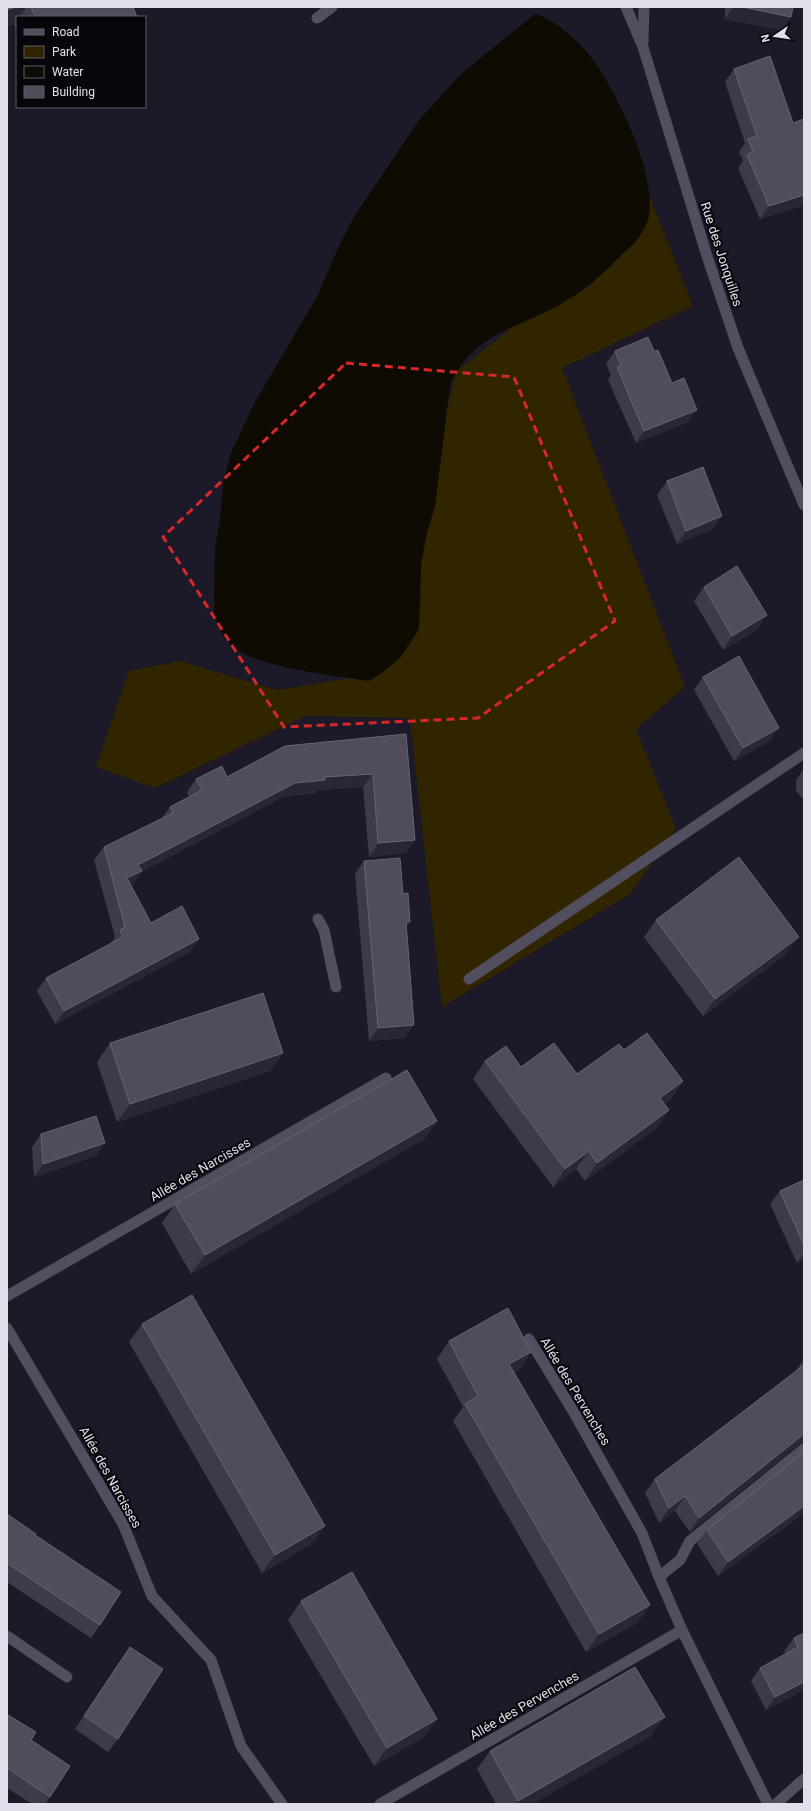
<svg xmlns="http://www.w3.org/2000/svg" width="811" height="1811" font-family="Roboto,sans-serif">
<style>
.green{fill:#312500}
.water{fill:#0f0b02}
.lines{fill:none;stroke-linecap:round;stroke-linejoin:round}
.service{stroke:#514e5f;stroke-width:11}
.minor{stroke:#514e5f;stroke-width:11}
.secondary{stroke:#514e5f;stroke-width:11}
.wall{fill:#3e3a4b}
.shaded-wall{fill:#292636}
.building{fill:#504c5c;stroke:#666372}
.marked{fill:none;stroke:#d62828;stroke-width:3;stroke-dasharray:8 5;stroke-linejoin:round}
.labels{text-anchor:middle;stroke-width:4;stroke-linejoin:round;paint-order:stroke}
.street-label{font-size:13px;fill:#e1dfe9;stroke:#07060b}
</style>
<rect width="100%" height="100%" fill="#1c1928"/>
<path class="green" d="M 650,198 L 693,306 L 562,368 L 685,687 L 636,729 L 676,829 L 630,894 L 442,1007 L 410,718 L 306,716 L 155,788 L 96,767 L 129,671 L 180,661 L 277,690 L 382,673 L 420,619 L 421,565 L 426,536 L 435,506 L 447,410 L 457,371 L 515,325 L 560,304 L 584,290 L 609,268 L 639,238 L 649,215 Z"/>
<path class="water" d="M 535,14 C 555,19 582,44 594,61 C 618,95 656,173 649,215 C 648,223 644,230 639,237 C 635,243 628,249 622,254 C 604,273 585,290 561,304 C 517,329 473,333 450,385 L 435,506 L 426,536 L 421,565 L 419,629 L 401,657 L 382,673 L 369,681 C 337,676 253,667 231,645 C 222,637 217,624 214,613 L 215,550 L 220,520 L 223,483 L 231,453 L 255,402 L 318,295 L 338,248 L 355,215 L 420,119 L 461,74 Z"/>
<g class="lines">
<g class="service">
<path d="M 318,919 L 324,930 L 336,987"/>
<path d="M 469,979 L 804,753"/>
<path d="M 659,1577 L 680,1560 L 690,1541 L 804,1449"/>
</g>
<g class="minor">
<path d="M 626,7 L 643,47 L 707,256 L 738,348 L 804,505"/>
<path d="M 317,18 L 332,7"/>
<path d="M 643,42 L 644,7"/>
<path d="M 7,1296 L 386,1078"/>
<path d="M 7,1328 L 123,1524 L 152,1596 L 211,1660 L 241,1746 L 282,1804"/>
<path d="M 529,1339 L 573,1411 L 642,1533 L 659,1577 L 682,1630 L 768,1804"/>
<path d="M 7,1636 L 67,1677"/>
<path d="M 380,1804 L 682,1630"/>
</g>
<path class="secondary" d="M 776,1804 L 804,1779"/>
</g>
<g class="wall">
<path d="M 7,7 L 133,7 L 137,17 L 17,17 L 17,32 L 14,24 L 7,26 Z"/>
<path d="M 725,7 L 793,7 L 791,17 L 781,30 L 725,19 Z"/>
<path d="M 734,69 L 793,123 L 804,119 L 804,205 L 760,219 L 738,168 L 743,161 L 739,152 L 745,143 L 725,82 Z"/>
<path d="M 615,351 L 654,351 L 672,383 L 688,422 L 636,443 L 608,380 L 611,375 L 606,364 Z"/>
<path d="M 667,481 L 713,529 L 677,544 L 657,495 Z"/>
<path d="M 704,587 L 758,629 L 723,650 L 694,601 Z"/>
<path d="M 703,677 L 770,741 L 734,761 L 694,690 Z"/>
<path d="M 406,734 L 415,840 L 406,853 L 369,857 L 363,787 L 318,790 L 316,793 L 285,796 L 141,872 L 132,885 L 131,885 L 151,923 L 190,952 L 55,1024 L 37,991 L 46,978 L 111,944 L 111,943 L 115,937 L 94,860 L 104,847 L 162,818 L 170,807 L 189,797 L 187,792 L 196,779 L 227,777 Z"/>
<path d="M 804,769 L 804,801 L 796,790 L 796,780 Z"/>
<path d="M 364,861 L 403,894 L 410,922 L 406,927 L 405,1038 L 369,1041 L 355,874 Z"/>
<path d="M 656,920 L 786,954 L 703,1016 L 644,937 Z"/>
<path d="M 110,1043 L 283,1053 L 270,1071 L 117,1122 L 97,1062 Z"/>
<path d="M 624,1050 L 683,1081 L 671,1099 L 664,1104 L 669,1110 L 656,1128 L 585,1181 L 576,1169 L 553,1187 L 473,1079 L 485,1061 L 521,1067 L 577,1074 Z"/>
<path d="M 437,1121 L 424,1139 L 191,1274 L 162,1223 L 175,1204 Z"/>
<path d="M 41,1134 L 105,1143 L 96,1156 L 34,1177 L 32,1147 Z"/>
<path d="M 804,1180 L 804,1260 L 797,1263 L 770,1204 L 780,1191 Z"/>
<path d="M 142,1324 L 312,1544 L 262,1573 L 129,1342 Z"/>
<path d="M 449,1341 L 531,1352 L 519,1370 L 514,1372 L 650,1605 L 637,1623 L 586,1652 L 453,1421 L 463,1407 L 437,1359 Z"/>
<path d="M 804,1359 L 804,1442 L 800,1444 L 690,1532 L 675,1511 L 659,1523 L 645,1493 L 655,1479 L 794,1373 Z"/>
<path d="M 804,1513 L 718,1576 L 697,1544 L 707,1530 Z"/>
<path d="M 7,1514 L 100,1625 L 91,1638 L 7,1582 Z"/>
<path d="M 301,1601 L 424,1737 L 374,1766 L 288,1620 Z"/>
<path d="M 804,1633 L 804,1690 L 766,1710 L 751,1681 L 760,1668 L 786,1654 L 784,1651 L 794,1638 Z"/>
<path d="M 121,1660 L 118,1739 L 108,1752 L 75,1729 Z"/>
<path d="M 7,1717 L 31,1740 L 50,1797 L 45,1804 L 32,1804 L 7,1788 Z"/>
<path d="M 651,1736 L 532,1804 L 496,1804 L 477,1769 L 490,1751 Z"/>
</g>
<g class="shaded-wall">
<path d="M 16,7 L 26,7 L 19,17 L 17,17 L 17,19 L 14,24 L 7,26 L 7,10 Z"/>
<path d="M 733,7 L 742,7 L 791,17 L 781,30 L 725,19 Z"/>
<path d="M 804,195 L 804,205 L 760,219 L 769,206 Z"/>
<path d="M 697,410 L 688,422 L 636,443 L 644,431 Z"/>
<path d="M 722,516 L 713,529 L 677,544 L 686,531 Z"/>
<path d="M 767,615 L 758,629 L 723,650 L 732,636 Z"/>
<path d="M 779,728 L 770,741 L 734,761 L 743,748 Z"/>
<path d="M 373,774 L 363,787 L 318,790 L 316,793 L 285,796 L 141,872 L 132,885 L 118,891 L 127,878 L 138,865 L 295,783 L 325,777 Z"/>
<path d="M 415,840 L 406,853 L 369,857 L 378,843 Z"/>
<path d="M 406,922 L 410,922 L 401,935 Z"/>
<path d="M 799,937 L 786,954 L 703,1016 L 715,999 Z"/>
<path d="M 199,939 L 190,952 L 55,1024 L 64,1011 Z"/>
<path d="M 414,1025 L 405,1038 L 369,1041 L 378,1028 Z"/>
<path d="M 283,1053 L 270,1071 L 117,1122 L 130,1104 Z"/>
<path d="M 683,1081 L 671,1099 L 648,1116 L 660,1098 Z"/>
<path d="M 669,1110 L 656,1128 L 585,1181 L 597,1163 Z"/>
<path d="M 437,1121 L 424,1139 L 191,1274 L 205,1255 Z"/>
<path d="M 105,1143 L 96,1156 L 34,1177 L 43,1164 Z"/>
<path d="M 589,1151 L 576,1169 L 553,1187 L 565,1169 Z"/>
<path d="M 804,1253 L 804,1260 L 797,1263 Z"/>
<path d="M 531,1352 L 519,1370 L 497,1382 L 509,1364 Z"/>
<path d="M 804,1434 L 804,1442 L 800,1444 L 690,1532 L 699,1518 Z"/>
<path d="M 685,1496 L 675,1511 L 659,1523 L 669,1508 Z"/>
<path d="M 804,1506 L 804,1513 L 718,1576 L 728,1562 Z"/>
<path d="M 325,1526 L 312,1544 L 262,1573 L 275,1555 Z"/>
<path d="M 650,1605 L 637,1623 L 586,1652 L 599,1634 Z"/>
<path d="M 804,1682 L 804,1690 L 766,1710 L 775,1697 Z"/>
<path d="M 665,1717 L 651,1736 L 532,1804 L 516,1804 L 518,1801 Z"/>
<path d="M 437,1719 L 424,1737 L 374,1766 L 387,1748 Z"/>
</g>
<g class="building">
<path d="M 7,7 L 16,7 L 7,10 Z"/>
<path d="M 31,7 L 133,7 L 137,17 L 35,17 Z"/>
<path d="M 742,7 L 793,7 L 791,17 Z"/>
<path d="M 770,56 L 793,123 L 804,119 L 804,195 L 769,206 L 747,155 L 753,151 L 748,139 L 757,136 L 734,69 Z"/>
<path d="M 648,337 L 654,351 L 658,350 L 672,383 L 684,378 L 697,410 L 644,431 L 617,367 L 621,365 L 615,351 Z"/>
<path d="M 703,467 L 722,516 L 686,531 L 667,481 Z"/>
<path d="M 737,566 L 767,615 L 732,636 L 704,587 Z"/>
<path d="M 739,656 L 779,728 L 743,748 L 703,677 Z"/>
<path d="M 406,734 L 415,840 L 378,843 L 373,774 L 325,777 L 325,780 L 295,783 L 138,865 L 142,871 L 127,878 L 151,923 L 182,906 L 199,939 L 64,1011 L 46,978 L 123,937 L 120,930 L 125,927 L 104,847 L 173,813 L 170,807 L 202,790 L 196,779 L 222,766 L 227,777 L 285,746 Z"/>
<path d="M 739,857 L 799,937 L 715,999 L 656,920 Z"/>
<path d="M 400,858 L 403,894 L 408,893 L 410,922 L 406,922 L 414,1025 L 378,1028 L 364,861 Z"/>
<path d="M 263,993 L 283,1053 L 130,1104 L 110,1043 Z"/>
<path d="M 647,1033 L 683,1081 L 660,1098 L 669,1110 L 597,1163 L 589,1151 L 565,1169 L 485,1061 L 506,1046 L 521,1067 L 554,1043 L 577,1074 L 619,1044 L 624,1050 Z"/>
<path d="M 407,1070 L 437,1121 L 205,1255 L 175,1204 Z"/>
<path d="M 96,1116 L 105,1143 L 43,1164 L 41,1134 Z"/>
<path d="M 804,1180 L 804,1245 L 780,1191 Z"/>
<path d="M 192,1295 L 325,1526 L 275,1555 L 142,1324 Z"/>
<path d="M 508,1308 L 531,1352 L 509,1364 L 650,1605 L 599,1634 L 465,1404 L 478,1396 L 449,1341 Z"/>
<path d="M 804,1365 L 804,1434 L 699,1518 L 685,1496 L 669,1508 L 655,1479 Z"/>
<path d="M 804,1452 L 804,1506 L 728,1562 L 707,1530 Z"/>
<path d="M 7,1514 L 36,1534 L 35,1535 L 121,1592 L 100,1625 L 7,1563 Z"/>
<path d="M 352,1572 L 437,1719 L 387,1748 L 301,1601 Z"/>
<path d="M 804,1633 L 804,1682 L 775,1697 L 760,1668 L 798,1647 L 794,1638 Z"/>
<path d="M 130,1647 L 163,1669 L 118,1739 L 84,1716 Z"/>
<path d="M 635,1667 L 665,1717 L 518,1801 L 490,1751 Z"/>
<path d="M 8,1715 L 36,1732 L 31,1740 L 70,1766 L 50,1797 L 7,1768 L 7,1717 Z"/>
</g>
<path class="marked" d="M 346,363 L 514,377 L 615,621 L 478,718 L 284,727 L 163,537 Z"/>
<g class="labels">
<g class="street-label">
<text transform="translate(722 254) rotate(72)" y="5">Rue des Jonquilles</text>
<text transform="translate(200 1169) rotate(-30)" y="5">Allée des Narcisses</text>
<text transform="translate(576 1391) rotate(59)" y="5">Allée des Pervenches</text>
<text transform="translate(111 1477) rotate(61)" y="5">Allée des Narcisses</text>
<text transform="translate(524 1705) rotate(-30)" y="5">Allée des Pervenches</text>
</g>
</g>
<rect width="811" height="1811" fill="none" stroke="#e1dfe9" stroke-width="16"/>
<rect x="16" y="16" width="130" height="92" fill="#07060b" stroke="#5e5d64"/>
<rect x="24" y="29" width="20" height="6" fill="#514e5f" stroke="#5e5d64"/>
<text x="52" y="36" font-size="12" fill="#e1dfe9">Road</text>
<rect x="24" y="46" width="20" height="12" fill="#312500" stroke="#5e5d64"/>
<text x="52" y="56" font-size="12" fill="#e1dfe9">Park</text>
<rect x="24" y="66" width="20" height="12" fill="#0f0b02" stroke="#5e5d64"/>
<text x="52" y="76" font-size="12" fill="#e1dfe9">Water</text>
<rect x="24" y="86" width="20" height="12" fill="#504c5c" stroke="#5e5d64"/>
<text x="52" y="96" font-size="12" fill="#e1dfe9">Building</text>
<g transform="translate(775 36) rotate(257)" stroke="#07060b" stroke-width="3" paint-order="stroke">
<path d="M0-3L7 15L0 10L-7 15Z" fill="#e1dfe9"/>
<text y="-6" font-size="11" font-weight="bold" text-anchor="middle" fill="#e1dfe9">N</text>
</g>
</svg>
